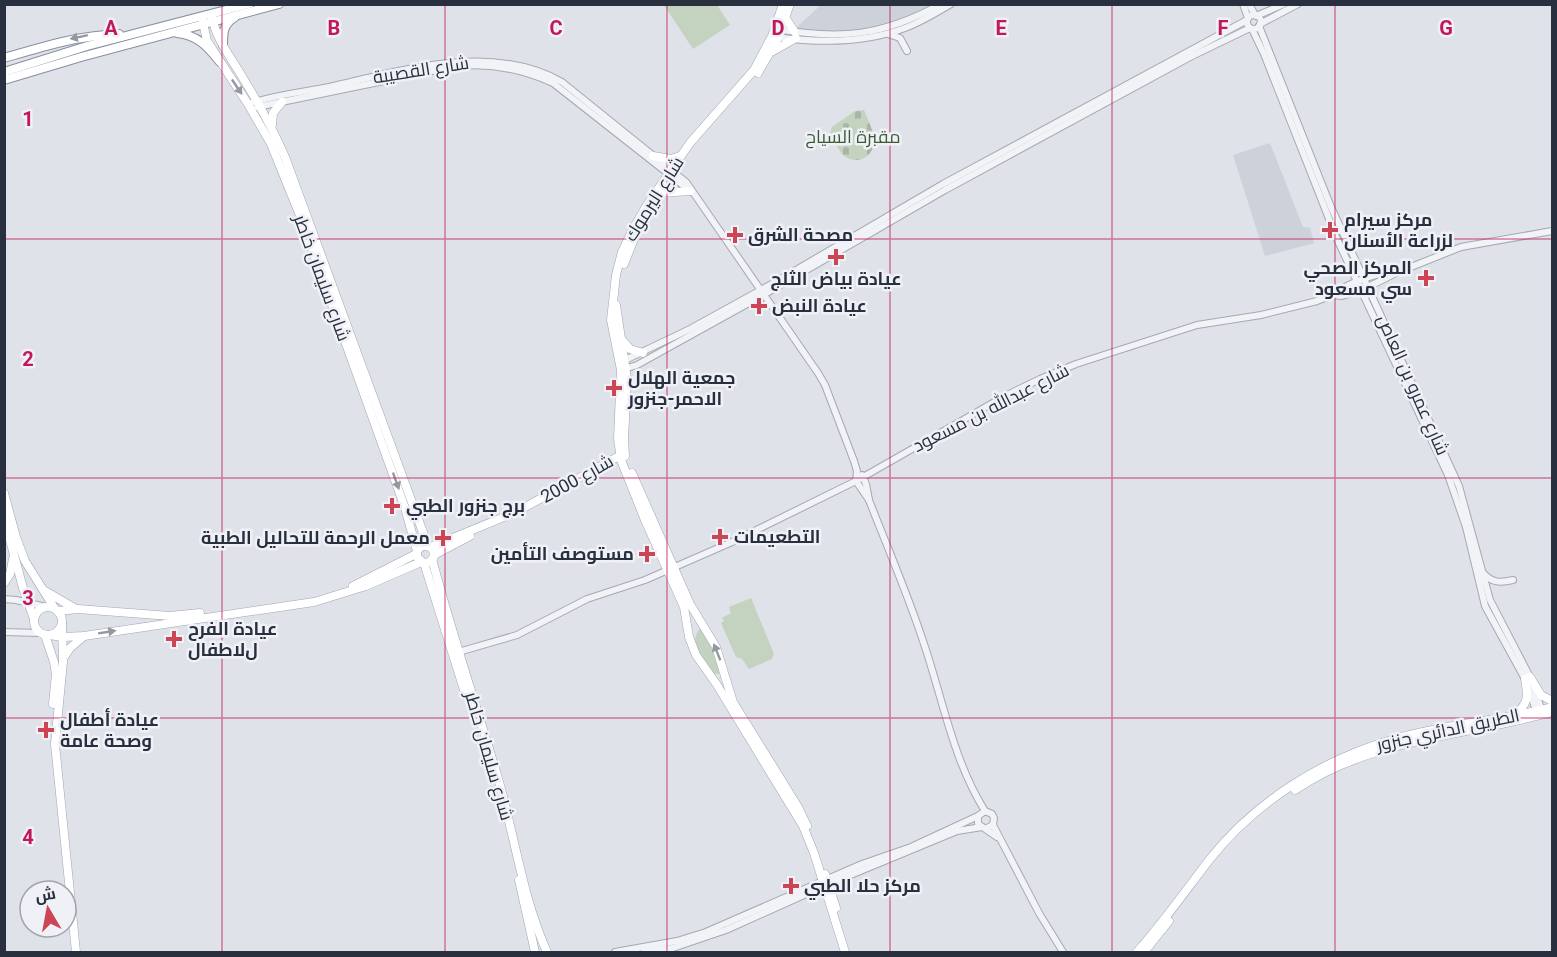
<svg xmlns="http://www.w3.org/2000/svg" width="1557" height="957" font-family="Roboto,Cairo,sans-serif">
<style>
.built{fill:#cdd1da}
.green{fill:#c4d2c0}
.cemetery{fill:url(#cemetery-stones)}
.lines{fill:none;stroke-linecap:round;stroke-linejoin:round}
.minor-casing{stroke:#a4a9b2;stroke-width:8}
.major-casing{stroke:#9fa6b4;stroke-width:9}
.highway-casing{stroke:#878f9f;stroke-width:10}
.minor{stroke:#f2f3f7;stroke-width:6}
.major{stroke:#fff;stroke-width:8}
.highway{stroke:#fff;stroke-width:8}
.oneway{fill:#94989f}
.grid{fill:none;stroke:#c2185b;stroke-width:1.5;stroke-opacity:0.55}
.poi-dot{fill:#cc4554;stroke:#eff1f6;stroke-width:2}
.labels{text-anchor:middle;stroke-width:5;stroke-linejoin:round;paint-order:stroke}
.street-label{font-size:18px;fill:#28303f;stroke:#eff1f6}
.park-label{font-size:18px;fill:#3b5b36;stroke:#eff1f6}
.poi-label{font-size:18px;font-weight:bold;fill:#28303f;stroke:#eff1f6;text-anchor:start}
.grid-label{font-size:20px;text-anchor:middle;font-weight:bold;fill:#c2185b;stroke:#eff1f6;stroke-width:5;stroke-linejoin:round;paint-order:stroke}
</style>
<defs>
<pattern id="cemetery-stones" width="16" height="16" patternUnits="userSpaceOnUse" patternTransform="scale(1.5)"><rect width="16" height="16" fill="#c4d2c0"/><path d="M2 7V4a2 2 0 0 1 4 0v3zM10 15v-3a2 2 0 0 1 4 0v3z" fill="#a8b5a6"/></pattern>
</defs>
<rect width="100%" height="100%" fill="#dfe2e8"/>
<g class="built">
<path d="M 821,5 L 937,5 L 890,26 L 831,35 L 798,30 L 798,26 Z"/>
<path d="M 1270,143 L 1303,227 L 1310,228 L 1314,243 L 1265,256 L 1233,155 Z"/>
</g>
<g class="green">
<path d="M 664,5 L 717,5 L 730,25 L 693,49 Z"/>
<path d="M 751,598 L 774,654 L 772,659 L 749,669 L 742,659 L 736,657 L 721,623 L 724,621 L 722,618 L 731,613 L 729,607 Z"/>
<path d="M 701,628 L 708,633 L 722,671 L 718,674 L 711,673 C 701,662 687,640 701,628 Z"/>
</g>
<path class="cemetery" d="M 864,110 C 868,120 874,131 874,142 C 873,158 856,166 843,155 C 840,152 838,147 835,144 C 832,141 830,142 830,137 C 830,133 831,130 832,127 L 855,111 Z"/>
<g class="lines">
<g class="minor-casing">
<g id="minor">
<path d="M 1243,4 L 1248,18"/>
<path d="M 1249,4 L 1255,15"/>
<circle cx="1254" cy="22" r="7"/>
<path d="M 1256,16 L 1284,4"/>
<path d="M 1260,24 L 1298,4"/>
<path d="M 1259,26 L 1331,207 L 1459,486 L 1490,600 L 1530,677 L 1542,711"/>
<path d="M 776,29 C 841,40 883,36 941,4"/>
<path d="M 1252,29 L 1264,54 L 1337,239 L 1448,475 L 1466,527 L 1485,606 L 1525,679 L 1537,713"/>
<path d="M 888,34 L 900,38 L 907,51"/>
<path d="M 776,37 C 818,43 865,43 905,28 C 921,22 936,13 951,4"/>
<path d="M 248,104 C 274,95 303,92 329,87 C 404,70 491,42 562,82 L 686,182 L 818,373 L 825,385 L 854,461 L 857,471 L 856,481 L 869,500"/>
<path d="M 257,107 L 452,67 C 488,62 520,68 553,83 L 689,190"/>
<path d="M 1333,295 C 1346,284 1379,271 1396,273"/>
<path d="M 621,362 L 690,329 L 779,280 L 943,184 L 1247,20"/>
<path d="M 621,370 L 637,365 L 765,294 L 945,190 L 1190,57 L 1250,28"/>
<path d="M 862,475 L 866,484 L 869,500 C 888,549 909,597 925,647 C 943,701 954,762 985,811"/>
<path d="M 1483,573 C 1492,583 1500,583 1513,580"/>
<path d="M 4,599 L 16,600 L 46,607"/>
<path d="M 4,632 L 39,633"/>
<path d="M 455,653 L 517,635 L 587,599 L 645,580 L 732,542 L 856,481 L 1005,396 L 1040,379 L 1076,364 L 1197,325 L 1261,315 L 1317,301 L 1333,295 L 1342,296 L 1362,290 L 1396,273 L 1461,247 L 1552,231"/>
<path d="M 993,825 L 1039,913 L 1063,952"/>
<path d="M 987,828 L 993,825 L 994,818 L 992,814 L 985,811 L 978,816 L 978,824 L 997,837"/>
<path d="M 615,952 L 677,941 L 706,932 L 862,864 L 911,847 L 978,816"/>
<path d="M 644,952 L 673,948 L 726,930 L 824,886 L 957,831 L 982,827"/>
</g>
</g>
<g class="major-casing">
<g id="major">
<path d="M 783,4 L 772,36 L 754,70 L 690,143 L 647,205 L 633,229 L 622,252 L 616,275 L 611,320 L 621,370 L 618,439 L 621,460 L 645,520 L 684,607 L 689,637 L 696,655 L 717,685 L 803,826 L 814,853 L 845,952"/>
<path d="M 212,16 C 215,38 232,59 243,78 C 259,104 273,129 285,157 L 428,546"/>
<path d="M 785,17 L 794,31"/>
<path d="M 202,18 L 207,41 L 248,104 L 271,144 L 299,213 L 405,508 L 417,551 L 417,557 L 424,563 L 430,562 L 434,557 L 433,549 L 428,546 L 422,546 L 417,551"/>
<path d="M 773,51 L 796,38"/>
<path d="M 758,73 L 777,40 L 790,4"/>
<path d="M 272,125 L 273,113 L 282,102"/>
<path d="M 653,156 L 671,159 L 680,156"/>
<path d="M 661,193 L 690,191"/>
<path d="M 624,264 L 636,234 L 660,195"/>
<path d="M 616,305 L 627,379 L 624,439 L 625,456"/>
<path d="M 622,340 L 630,349 L 643,353"/>
<path d="M 632,473 L 690,604 L 716,647 L 733,702 L 798,807 L 807,826"/>
<path d="M 4,493 L 16,537 L 25,561 L 55,609"/>
<path d="M 4,518 L 23,588 L 34,619"/>
<path d="M 431,547 L 516,512 L 623,454"/>
<path d="M 434,555 L 470,536"/>
<path d="M 432,559 C 452,635 477,707 499,782 C 515,838 523,899 547,952"/>
<path d="M 424,563 L 466,696"/>
<path d="M 4,583 L 10,574 L 13,559"/>
<path d="M 353,586 L 416,554"/>
<path d="M 45,591 L 76,609"/>
<circle cx="48" cy="621" r="14"/>
<path d="M 58,611 L 78,609 L 170,616 L 200,613"/>
<path d="M 62,623 L 63,662 L 55,744 L 76,952"/>
<path d="M 45,635 L 54,662 L 56,674 L 53,704"/>
<path d="M 49,635 L 63,637 L 84,636 L 314,602 L 366,586 L 421,562"/>
<path d="M 64,657 L 70,648 L 84,636"/>
<path d="M 1530,677 L 1541,695 L 1552,701"/>
<path d="M 1515,714 C 1529,704 1528,695 1525,679"/>
<path d="M 1295,790 C 1371,738 1467,736 1552,712"/>
<path d="M 825,874 L 836,908"/>
<path d="M 519,880 L 535,952"/>
<path d="M 1137,952 C 1163,923 1186,890 1210,859 C 1255,802 1322,760 1391,740 C 1444,724 1500,721 1552,707"/>
<path d="M 1144,952 L 1169,921"/>
</g>
</g>
<g class="highway-casing">
<g id="highway">
<path d="M 177,33 C 198,35 208,47 220,62"/>
<path d="M 223,45 C 223,33 223,24 235,17"/>
<path d="M 4,58 C 45,46 76,36 119,34"/>
<path d="M 4,72 L 87,46 L 249,4"/>
<path d="M 4,80 L 81,57 L 279,4"/>
</g>
</g>
<use href="#minor" class="minor"/>
<use href="#major" class="major"/>
<use href="#highway" class="highway"/>
</g>
<defs><path id="oneway-solid" d="M-6-.8H1V-3.2L6.5 0L1 3.2V.8H-6Z" transform="scale(1.5)"/></defs>
<g class="oneway">
<use href="#oneway-solid" transform="translate(79 37) rotate(168)"/>
<use href="#oneway-solid" transform="translate(237 87) rotate(56)"/>
<use href="#oneway-solid" transform="translate(396 481) rotate(70)"/>
<use href="#oneway-solid" transform="translate(107 632) rotate(-9)"/>
<use href="#oneway-solid" transform="translate(717 652) rotate(-112)"/>
</g>
<path class="grid" d="M 222,4 L 222,952M 445,4 L 445,952M 667,4 L 667,952M 890,4 L 890,952M 1112,4 L 1112,952M 1335,4 L 1335,952M 4,239 L 1552,239M 4,478 L 1552,478M 4,718 L 1552,718"/>
<g class="poi-dot">
<path d="M1327 221h6v6h6v6h-6v6h-6v-6h-6v-6h6z"/>
<path d="M732 226h6v6h6v6h-6v6h-6v-6h-6v-6h6z"/>
<path d="M833 248h6v6h6v6h-6v6h-6v-6h-6v-6h6z"/>
<path d="M1423 269h6v6h6v6h-6v6h-6v-6h-6v-6h6z"/>
<path d="M756 297h6v6h6v6h-6v6h-6v-6h-6v-6h6z"/>
<path d="M611 379h6v6h6v6h-6v6h-6v-6h-6v-6h6z"/>
<path d="M389 497h6v6h6v6h-6v6h-6v-6h-6v-6h6z"/>
<path d="M717 528h6v6h6v6h-6v6h-6v-6h-6v-6h6z"/>
<path d="M440 529h6v6h6v6h-6v6h-6v-6h-6v-6h6z"/>
<path d="M644 545h6v6h6v6h-6v6h-6v-6h-6v-6h6z"/>
<path d="M171 630h6v6h6v6h-6v6h-6v-6h-6v-6h6z"/>
<path d="M43 721h6v6h6v6h-6v6h-6v-6h-6v-6h6z"/>
<path d="M788 877h6v6h6v6h-6v6h-6v-6h-6v-6h6z"/>
</g>
<g class="labels">
<g class="street-label">
<text transform="translate(421 70) rotate(-9)" y="6">شارع القصيبة</text>
<text transform="translate(654 199) rotate(-58)" y="6">شارع اليرموك</text>
<text transform="translate(322 278) rotate(70)" y="6">شارع سليمان خاطر</text>
<text transform="translate(1413 385) rotate(66)" y="6">شارع عمرو بن العاص</text>
<text transform="translate(991 408) rotate(-27)" y="6">شارع عبدالله بن مسعود</text>
<text transform="translate(577 479) rotate(-29)" y="6">شارع 2000</text>
<text transform="translate(1448 730) rotate(-12)" y="6">الطريق الدائري جنزور</text>
<text transform="translate(489 756) rotate(74)" y="6">شارع سليمان خاطر</text>
</g>
<g class="park-label">
<text x="853" y="143">مقبرة السياح</text>
</g>
<g class="poi-label">
<text x="1344" y="226">مركز سيرام<tspan x="1344" dy="21">لزراعة الأسنان</tspan></text>
<text x="748" y="241">مصحة الشرق</text>
<text x="1412" y="274" text-anchor="end">المركز الصحي<tspan x="1412" dy="21">سي مسعود</tspan></text>
<text x="836" y="285" text-anchor="middle">عيادة بياض الثلج</text>
<text x="772" y="312">عيادة النبض</text>
<text x="628" y="384">جمعية الهلال<tspan x="628" dy="21">الاحمر-جنزور</tspan></text>
<text x="406" y="512">برج جنزور الطبي</text>
<text x="734" y="543">التطعيمات</text>
<text x="430" y="544" text-anchor="end">معمل الرحمة للتحاليل الطبية</text>
<text x="634" y="560" text-anchor="end">مستوصف التأمين</text>
<text x="188" y="635">عيادة الفرح<tspan x="188" dy="21">لﻻطفال</tspan></text>
<text x="60" y="726">عيادة أطفال<tspan x="60" dy="21">وصحة عامة</tspan></text>
<text x="804" y="892">مركز حلا الطبي</text>
</g>
</g>
<g class="grid-label">
<text x="111" y="35">A</text>
<text x="334" y="35">B</text>
<text x="556" y="35">C</text>
<text x="778" y="35">D</text>
<text x="1001" y="35">E</text>
<text x="1223" y="35">F</text>
<text x="1446" y="35">G</text>
<text x="28" y="126">1</text>
<text x="28" y="366">2</text>
<text x="28" y="605">3</text>
<text x="28" y="844">4</text>
</g>
<rect width="1557" height="957" fill="none" stroke="#28303f" stroke-width="12"/>
<g transform="translate(48 909) rotate(350)"><circle r="28" fill="#eff1f6" stroke="#9fa4ad" stroke-width="1.5"/>
<path d="M0-4.5L10 22L0 15L-10 22Z" fill="#cc4554"/>
<text y="-9" font-size="16" font-weight="bold" text-anchor="middle" fill="#28303f">ش</text>
</g>
</svg>
